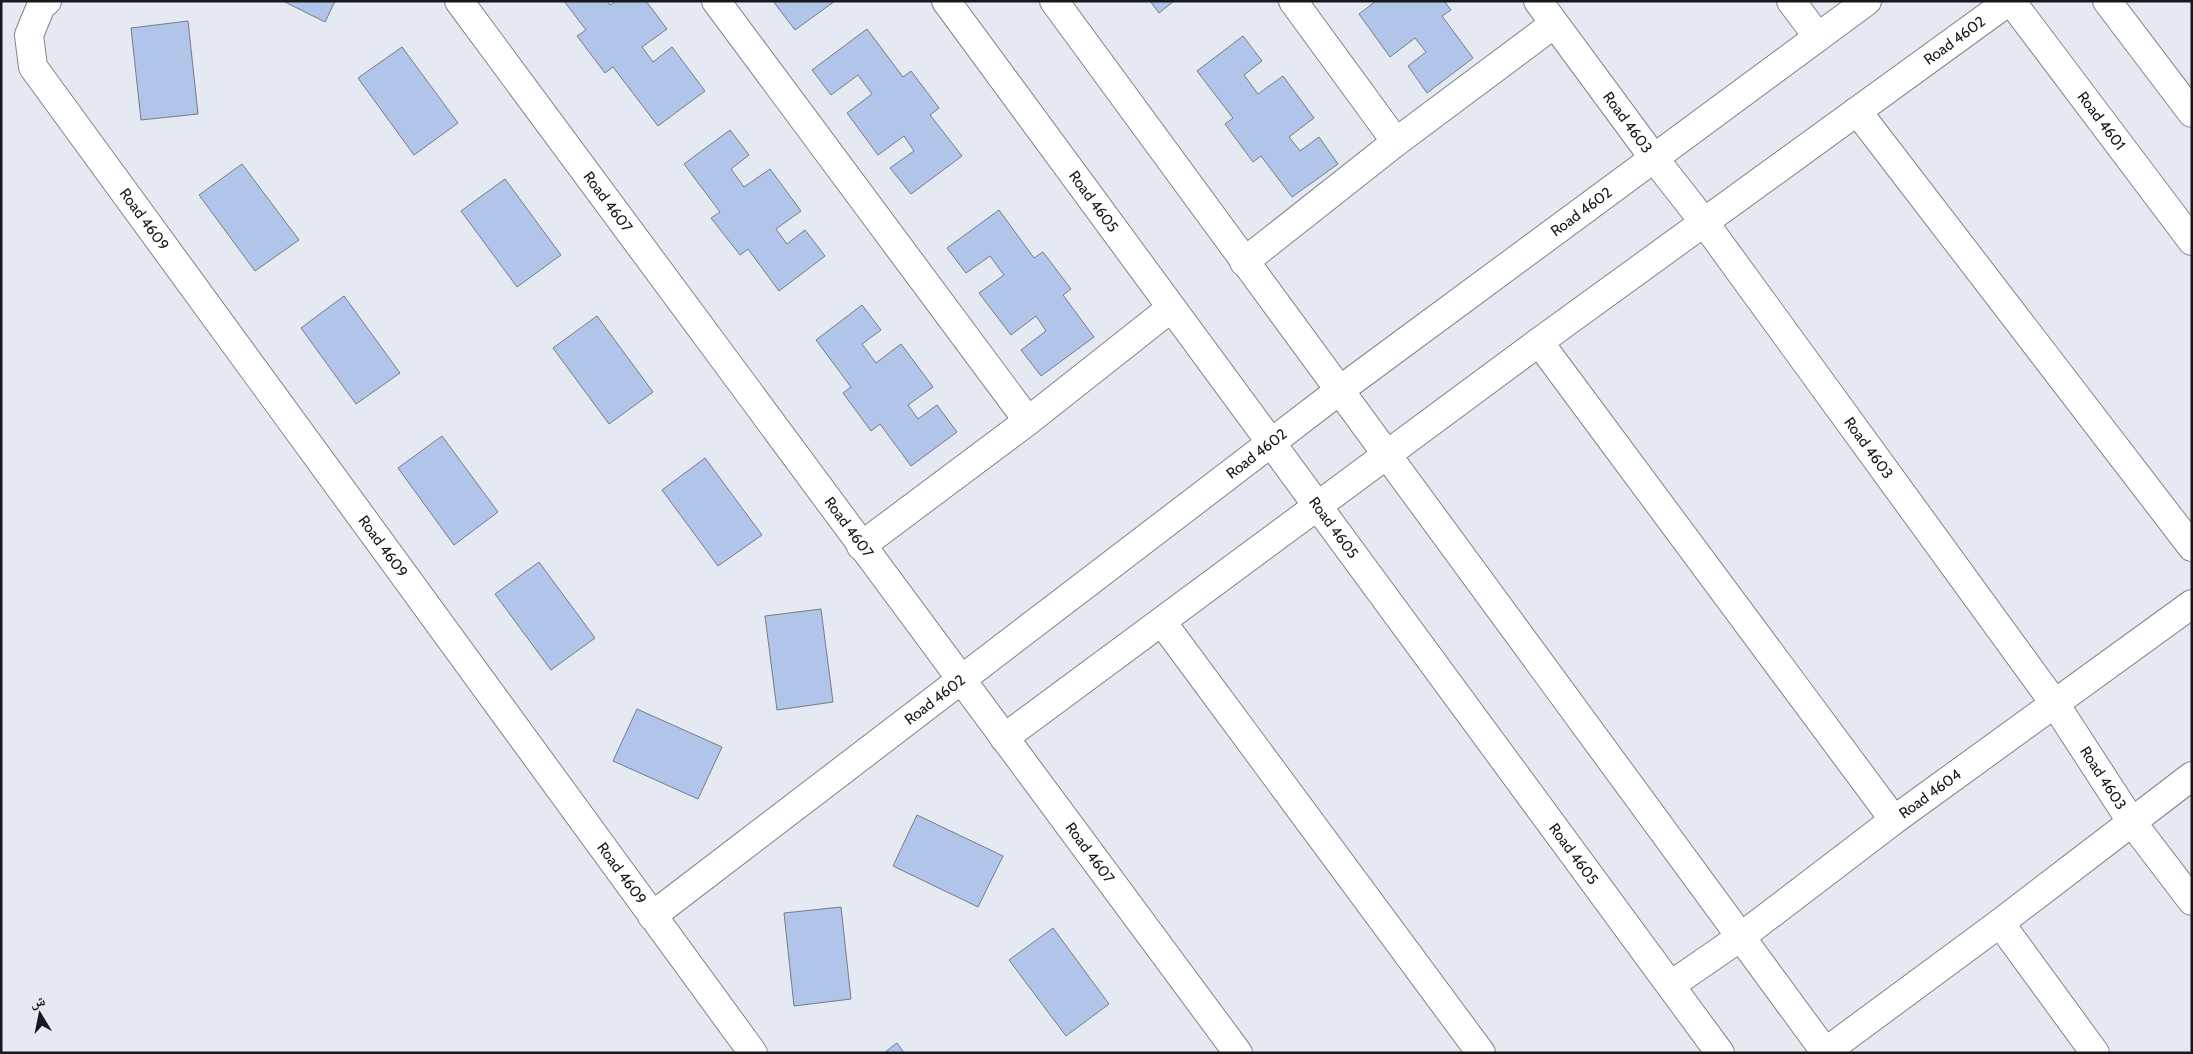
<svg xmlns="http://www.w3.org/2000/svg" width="2193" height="1054" font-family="Cabin,'Noto Naskh Arabic',sans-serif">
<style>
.building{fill:#b1c4ea;stroke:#777c84}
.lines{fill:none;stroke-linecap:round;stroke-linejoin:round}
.minor-casing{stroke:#80848d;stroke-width:30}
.minor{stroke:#fff;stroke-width:28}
.labels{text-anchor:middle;stroke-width:5;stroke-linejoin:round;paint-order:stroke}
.street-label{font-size:15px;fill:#16181b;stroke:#e4e9f2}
</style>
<rect width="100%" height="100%" fill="#e4e9f2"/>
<g class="building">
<path d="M 283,1 L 335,1 L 325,22 Z"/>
<path d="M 564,1 L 607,1 L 610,5 L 616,1 L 646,1 L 667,29 L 642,47 L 653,62 L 672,47 L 705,91 L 658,126 L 613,67 L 605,73 L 577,36 L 586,30 Z"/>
<path d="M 773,1 L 835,1 L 795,30 Z"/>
<path d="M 1150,1 L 1174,1 L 1159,13 Z"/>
<path d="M 1376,1 L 1444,1 L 1451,10 L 1442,16 L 1473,58 L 1427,93 L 1408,66 L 1426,52 L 1415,38 L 1390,57 L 1359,14 Z"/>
<path d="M 188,21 L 198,114 L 141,120 L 131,28 Z"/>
<path d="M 867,29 L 903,77 L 911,71 L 939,108 L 930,115 L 962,156 L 911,194 L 890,168 L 914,151 L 904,136 L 878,155 L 847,113 L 872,94 L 858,75 L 831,95 L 812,70 Z"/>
<path d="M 1243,36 L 1262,61 L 1244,75 L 1258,94 L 1283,76 L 1314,118 L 1289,137 L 1300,151 L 1319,137 L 1338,164 L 1292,197 L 1261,156 L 1253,162 L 1225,124 L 1233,118 L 1197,71 Z"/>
<path d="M 402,47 L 458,123 L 414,155 L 358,78 Z"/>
<path d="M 730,130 L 749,155 L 731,169 L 744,187 L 770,169 L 801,211 L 776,229 L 787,244 L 805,230 L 825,256 L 779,291 L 748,249 L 740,255 L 711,218 L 720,212 L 684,164 Z"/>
<path d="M 242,164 L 299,240 L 255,271 L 199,195 Z"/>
<path d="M 505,179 L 561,255 L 517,287 L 461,211 Z"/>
<path d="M 999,210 L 1034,258 L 1043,252 L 1071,289 L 1063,295 L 1094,337 L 1041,376 L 1021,350 L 1046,331 L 1036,316 L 1011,335 L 979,293 L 1004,275 L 990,256 L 966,273 L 947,248 Z"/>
<path d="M 344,296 L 400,373 L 356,404 L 301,328 Z"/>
<path d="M 862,305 L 881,330 L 862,344 L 876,363 L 901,344 L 933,387 L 908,405 L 918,419 L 937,405 L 957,432 L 911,466 L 880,424 L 871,431 L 843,393 L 851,387 L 816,340 Z"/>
<path d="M 597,316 L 653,392 L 609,424 L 553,348 Z"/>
<path d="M 442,436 L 498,512 L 454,545 L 398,468 Z"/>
<path d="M 705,458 L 762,535 L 718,566 L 662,490 Z"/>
<path d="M 539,562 L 595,638 L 551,670 L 495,594 Z"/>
<path d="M 821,609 L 833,702 L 777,710 L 765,616 Z"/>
<path d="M 637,709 L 722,747 L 698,799 L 613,761 Z"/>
<path d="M 917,815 L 1003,856 L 978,907 L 893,866 Z"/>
<path d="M 841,907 L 851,999 L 794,1006 L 784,913 Z"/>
<path d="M 1053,928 L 1109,1004 L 1066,1036 L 1009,960 Z"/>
<path d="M 897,1043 L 904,1053 L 884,1053 Z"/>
</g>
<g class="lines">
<g class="minor-casing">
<g id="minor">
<path id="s1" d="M 47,1 L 41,6 L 29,35 L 33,67 L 753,1053"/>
<path id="s2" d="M 459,1 L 1238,1053"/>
<path d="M 716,1 L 1028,421"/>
<path id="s3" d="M 946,1 L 1720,1053"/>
<path d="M 1054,1 L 1826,1053"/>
<path d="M 1293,1 L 1396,142"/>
<path id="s4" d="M 1538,1 L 1653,157 L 1704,222 L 2055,704 L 2131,821 L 2192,901"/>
<path d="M 1791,1 L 1818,37"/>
<path id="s5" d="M 2011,1 L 2192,241"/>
<path d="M 2107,1 L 2192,113"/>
<path d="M 1857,111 L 2192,547"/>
<path d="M 1244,262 L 1396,142 L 1554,24"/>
<path d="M 1539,342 L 1894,820"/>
<path d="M 861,546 L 1028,421 L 1171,308"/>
<path d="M 1162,622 L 1481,1053"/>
<path id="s6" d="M 1004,738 L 1539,342 L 2009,1"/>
<path id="s7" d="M 652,916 L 1340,390 L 1867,1"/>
<path d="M 2000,923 L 2095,1053"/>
<path id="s8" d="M 1671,985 L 1742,936 L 1894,820 L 2192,604"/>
<path d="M 1824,1053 L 2000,923 L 2192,776"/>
</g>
</g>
<use href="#minor" class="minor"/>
</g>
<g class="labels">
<g class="street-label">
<text dy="5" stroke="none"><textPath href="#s6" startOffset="1179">Road 4602</textPath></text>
<text dy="5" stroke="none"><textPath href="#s5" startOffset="150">Road 4601</textPath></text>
<text dy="5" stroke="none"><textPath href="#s4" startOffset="151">Road 4603</textPath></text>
<text dy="5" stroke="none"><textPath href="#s3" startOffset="249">Road 4605</textPath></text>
<text dy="5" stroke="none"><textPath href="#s2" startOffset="250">Road 4607</textPath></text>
<text dy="5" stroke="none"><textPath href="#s7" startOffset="1166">Road 4602</textPath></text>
<text dy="5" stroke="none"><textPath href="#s1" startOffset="260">Road 4609</textPath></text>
<text dy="5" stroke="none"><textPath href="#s4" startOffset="556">Road 4603</textPath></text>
<text dy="5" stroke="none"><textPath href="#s7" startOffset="761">Road 4602</textPath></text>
<text dy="5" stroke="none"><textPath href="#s2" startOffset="655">Road 4607</textPath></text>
<text dy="5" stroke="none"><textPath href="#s3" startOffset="654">Road 4605</textPath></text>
<text dy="5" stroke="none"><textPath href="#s1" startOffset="665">Road 4609</textPath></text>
<text dy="5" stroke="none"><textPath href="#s7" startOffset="356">Road 4602</textPath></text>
<text dy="5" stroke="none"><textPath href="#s4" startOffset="961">Road 4603</textPath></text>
<text dy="5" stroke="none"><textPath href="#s8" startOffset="322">Road 4604</textPath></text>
<text dy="5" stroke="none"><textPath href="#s2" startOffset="1060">Road 4607</textPath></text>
<text dy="5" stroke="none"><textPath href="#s3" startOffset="1059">Road 4605</textPath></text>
<text dy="5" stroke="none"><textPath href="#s1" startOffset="1070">Road 4609</textPath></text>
</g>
</g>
<rect width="2193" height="1054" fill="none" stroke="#16181b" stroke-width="5"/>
<g transform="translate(40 1014) rotate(350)" stroke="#e4e9f2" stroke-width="4" paint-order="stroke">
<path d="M0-4L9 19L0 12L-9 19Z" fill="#16181b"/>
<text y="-8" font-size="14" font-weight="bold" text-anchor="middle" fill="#16181b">ش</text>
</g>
</svg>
